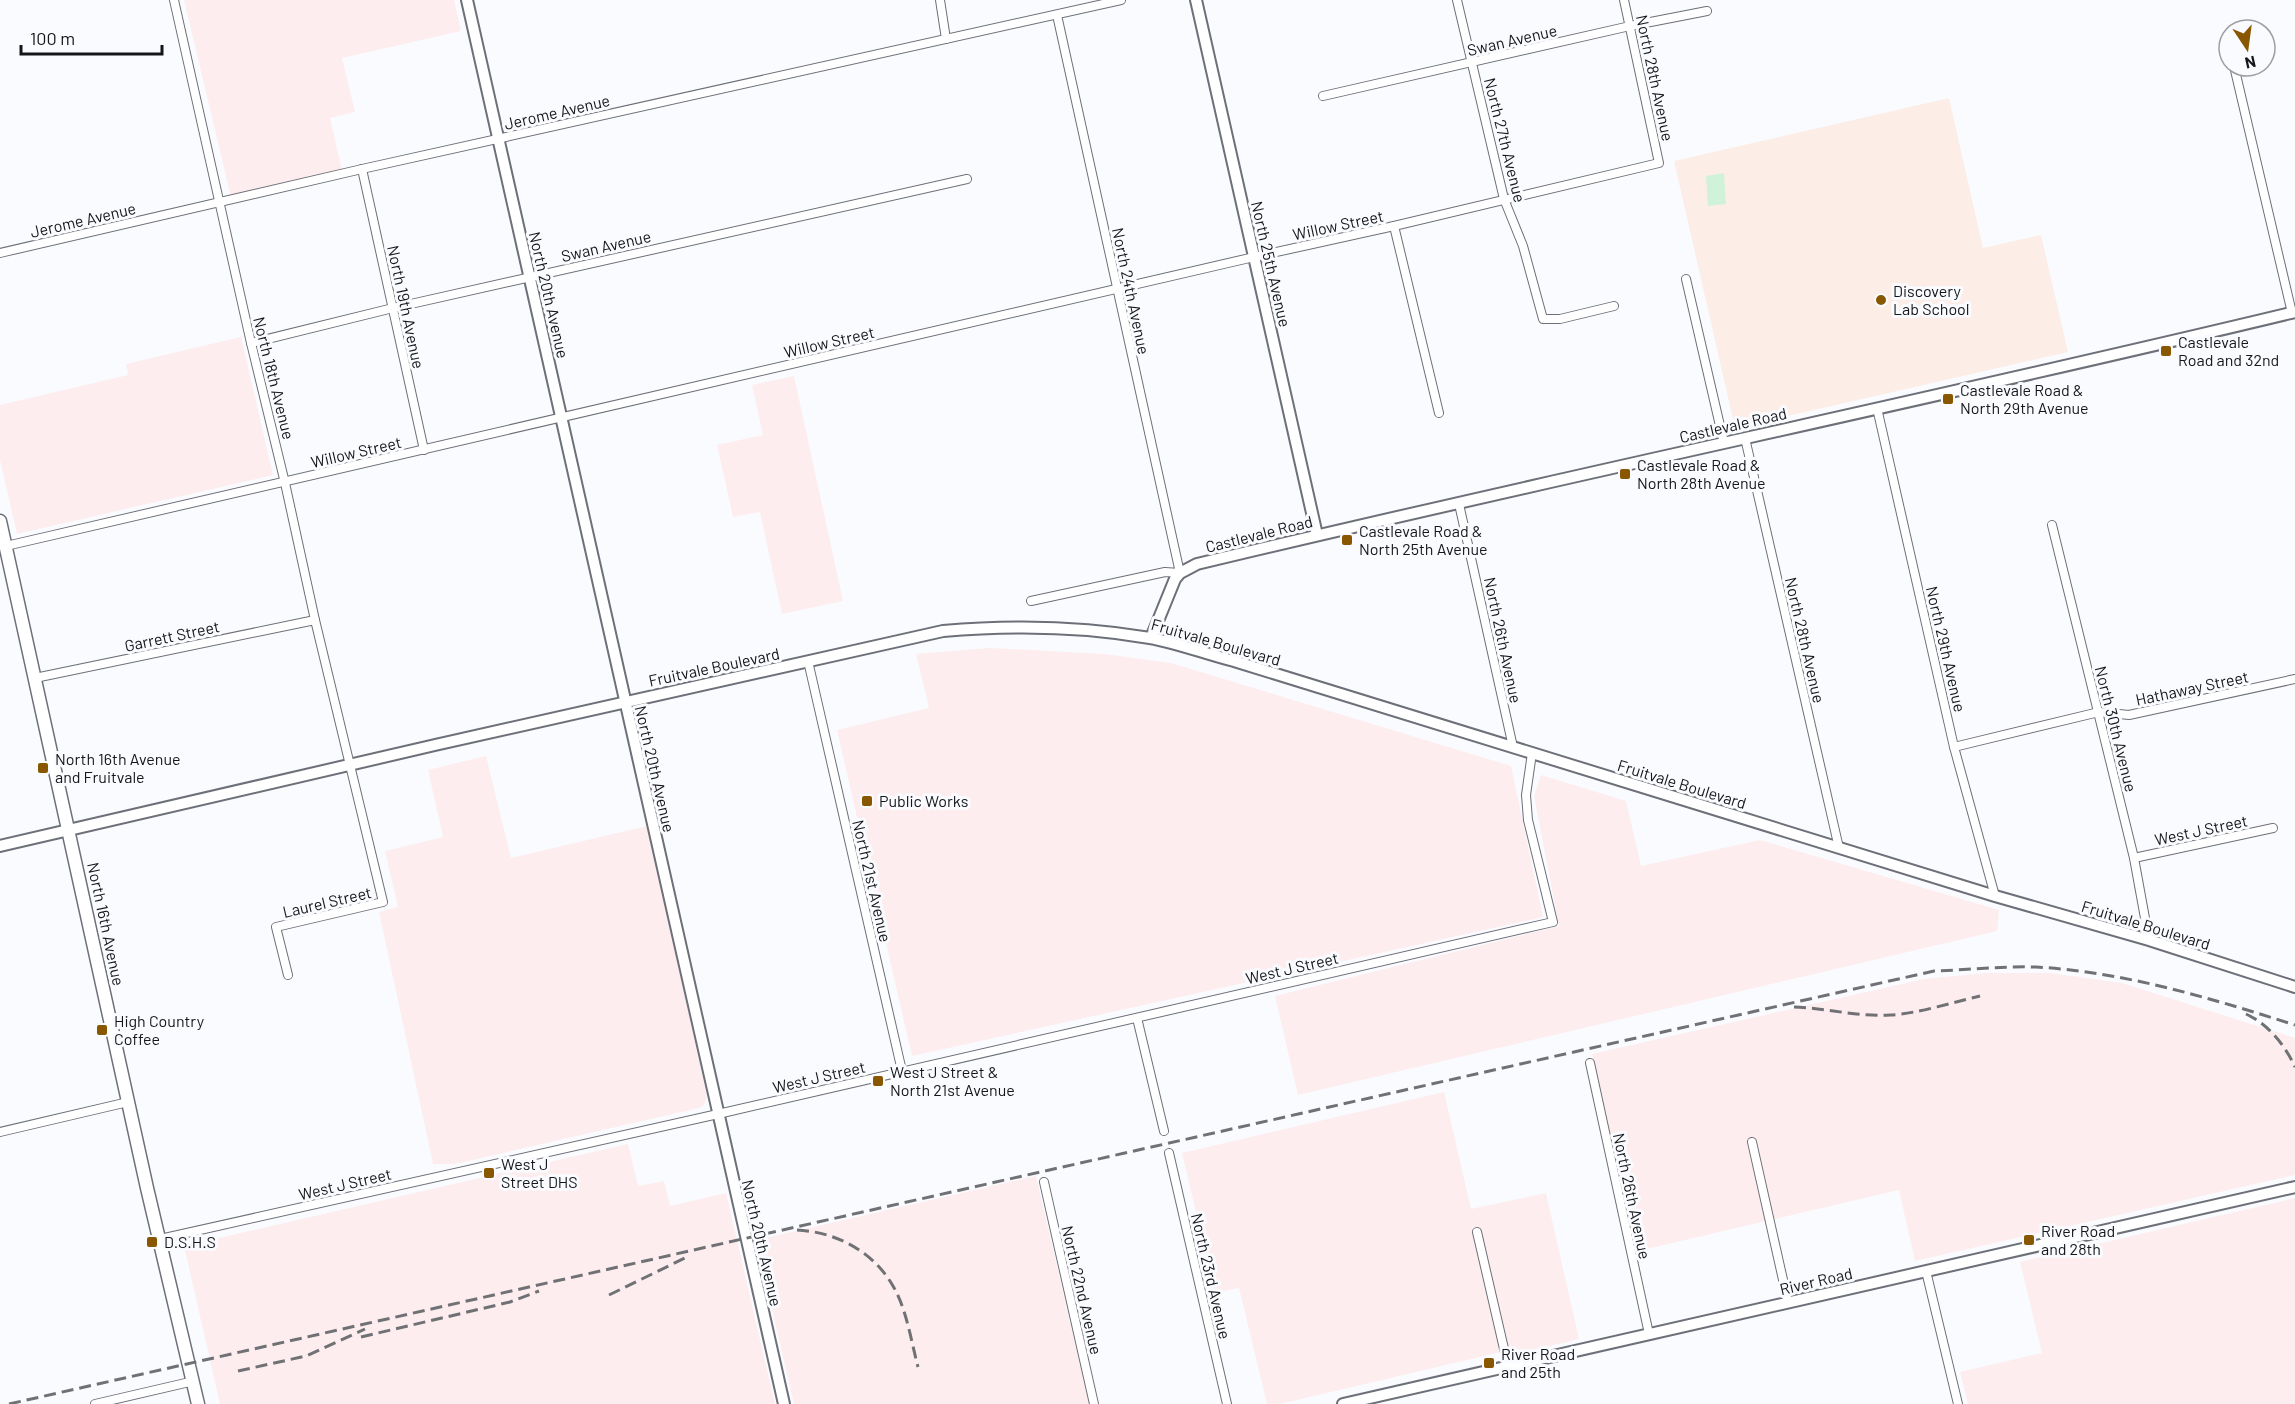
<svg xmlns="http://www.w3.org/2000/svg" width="2295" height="1404" font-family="Barlow,sans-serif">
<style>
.industrial{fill:#fdedee}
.education{fill:#fceee7}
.green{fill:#d0f2d9}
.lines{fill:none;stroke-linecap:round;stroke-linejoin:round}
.street-casing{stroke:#6d7078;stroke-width:10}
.secondary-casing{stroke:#6d7078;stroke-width:14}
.primary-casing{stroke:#6d7078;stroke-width:15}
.street{stroke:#fff;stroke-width:8}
.secondary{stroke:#fff;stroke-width:10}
.primary{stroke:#fff;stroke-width:12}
.rail{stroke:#6f7174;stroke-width:3;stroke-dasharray:12 6;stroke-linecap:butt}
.poi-dot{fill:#8a5701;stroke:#fafbff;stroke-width:2}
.labels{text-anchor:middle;stroke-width:6;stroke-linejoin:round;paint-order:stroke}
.street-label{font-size:16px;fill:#141619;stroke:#fafbff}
.poi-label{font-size:16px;fill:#141619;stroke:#fafbff;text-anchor:start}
</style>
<rect width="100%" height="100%" fill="#fafbff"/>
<g class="industrial">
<path d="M 184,0 L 454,0 L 461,31 L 342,58 L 355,112 L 330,118 L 342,171 L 231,197 Z"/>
<path d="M 241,337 L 273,475 L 17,534 L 0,460 L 0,405 L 128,375 L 126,364 Z"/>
<path d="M 794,376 L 843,601 L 782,614 L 760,512 L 733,517 L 717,445 L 763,435 L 752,385 Z"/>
<path d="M 990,648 L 1104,654 L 1171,663 L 1511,766 L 1543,917 L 912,1056 L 837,730 L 929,708 L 916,654 Z"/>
<path d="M 486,756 L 511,858 L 647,826 L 707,1096 L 704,1105 L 699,1108 L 455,1164 L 433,1164 L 379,912 L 398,907 L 385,851 L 443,837 L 428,770 Z"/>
<path d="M 1541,775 L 1626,801 L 1641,866 L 1760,840 L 1999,910 L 1997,931 L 1298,1095 L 1275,996 L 1559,926 L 1534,796 Z"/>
<path d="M 1986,973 L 2050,973 L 2122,983 L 2295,1038 L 2295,1175 L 1915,1261 L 1899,1190 L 1638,1251 L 1592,1054 L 1924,979 Z"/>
<path d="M 1444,1092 L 1471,1209 L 1546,1193 L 1579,1339 L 1515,1354 L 1505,1351 L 1280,1404 L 1267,1404 L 1239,1288 L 1215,1293 L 1182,1153 Z"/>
<path d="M 628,1144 L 638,1186 L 664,1181 L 670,1206 L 726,1193 L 775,1404 L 220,1404 L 184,1246 Z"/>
<path d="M 1036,1176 L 1089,1404 L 794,1404 L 756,1240 Z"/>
<path d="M 2295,1198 L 2295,1404 L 1968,1404 L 1960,1372 L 2042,1353 L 2020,1262 Z"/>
</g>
<path class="education" d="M 1949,98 L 1983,248 L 2041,235 L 2068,352 L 1735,428 L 1674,161 Z"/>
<path class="green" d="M 1724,173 L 1726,204 L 1708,206 L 1706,176 Z"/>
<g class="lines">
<g class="street-casing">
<g id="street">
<path d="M 174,0 L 251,343 L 285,483 L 315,620 L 383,902 L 276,927 L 288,975"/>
<path d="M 940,0 L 946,39"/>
<path d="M 1457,0 L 1504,199 L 1523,246 L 1543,319 L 1560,319 L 1614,306"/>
<path d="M 2234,66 L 2292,313"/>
<path d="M 1323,96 L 1630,26 L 1707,11"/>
<path d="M 362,169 L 424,450"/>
<path d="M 1394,226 L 1439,413"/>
<path d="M 0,253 L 362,169 L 1121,0"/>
<path d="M 1686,279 L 1724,443"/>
<path d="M 251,343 L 393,308 L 967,179"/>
<path d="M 1877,408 L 1954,747 L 1995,896"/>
<path d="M 1745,438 L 1839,848"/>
<path d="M 1459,504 L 1513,747"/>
<path d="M 2052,525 L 2134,858 L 2149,940"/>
<path d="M 6,546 L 1254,257 L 1394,226 L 1659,163 L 1624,0"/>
<path d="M 1031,601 L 1165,572 L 1180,573 L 1057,15"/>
<path d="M 808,661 L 902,1071"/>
<path d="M 35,678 L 315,620"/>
<path d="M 1954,747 L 2099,712 L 2129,715 L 2295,679"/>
<path d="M 2134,858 L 2273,828"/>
<path d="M 1137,1018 L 1164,1131"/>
<path d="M 1590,1063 L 1649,1334"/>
<path d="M 0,1132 L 128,1102"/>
<path d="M 1752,1142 L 1788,1302"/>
<path d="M 1169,1153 L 1227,1404"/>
<path d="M 1044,1182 L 1094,1404"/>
<path d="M 1477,1232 L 1508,1366"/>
<path d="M 160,1239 L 718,1114 L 1553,922 L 1528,820 L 1526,795 L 1532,753"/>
<path d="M 1926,1271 L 1958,1404"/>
<path d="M 95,1404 L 194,1381"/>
</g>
</g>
<g class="secondary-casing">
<g id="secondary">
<path d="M 467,0 L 784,1404"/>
<path d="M 1196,0 L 1317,535"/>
<path d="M 1151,638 L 1175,579 L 1180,573 L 1197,564 C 1562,476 1930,400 2295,312"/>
<path d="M 0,846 L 435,745 L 943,631 C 1012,625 1081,626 1150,638 C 1178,643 1206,654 1234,661 L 1995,896 L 2149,940 L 2295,987"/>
<path d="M 1343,1404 L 2295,1187"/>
</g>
</g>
<g class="primary-casing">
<path id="primary" d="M 0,521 L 147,1188 L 198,1404"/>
</g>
<use href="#street" class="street"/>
<use href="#secondary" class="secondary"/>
<use href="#primary" class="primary"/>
<g class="rail">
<path d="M 1794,1007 C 1826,1008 1857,1017 1890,1015 C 1916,1014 1954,1002 1980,996"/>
<path d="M 2246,1014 C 2268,1024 2285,1045 2295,1067"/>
<path d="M 797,1230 C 836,1232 873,1251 893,1286 C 907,1310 911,1341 918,1367"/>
<path d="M 609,1295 L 687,1257"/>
<path d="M 361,1337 L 510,1302 L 539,1291"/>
<path d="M 238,1371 L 306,1356 L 365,1329"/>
<path d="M 9,1404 L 1934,971 C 1968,970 2002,966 2036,967 C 2125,972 2210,998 2295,1025"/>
</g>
</g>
<g class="poi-dot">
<circle cx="1881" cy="300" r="6"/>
<rect x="2160" y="345" width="12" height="12" rx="3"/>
<rect x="1942" y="393" width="12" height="12" rx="3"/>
<rect x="1619" y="468" width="12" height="12" rx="3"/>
<rect x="1341" y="534" width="12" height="12" rx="3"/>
<rect x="37" y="762" width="12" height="12" rx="3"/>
<rect x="861" y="795" width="12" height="12" rx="3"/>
<rect x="96" y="1024" width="12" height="12" rx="3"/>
<rect x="872" y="1075" width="12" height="12" rx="3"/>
<rect x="483" y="1167" width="12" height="12" rx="3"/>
<rect x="2023" y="1234" width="12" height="12" rx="3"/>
<rect x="146" y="1236" width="12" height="12" rx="3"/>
<rect x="1483" y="1357" width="12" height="12" rx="3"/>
</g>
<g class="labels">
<g class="street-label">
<text transform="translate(1512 40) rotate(-13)" y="6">Swan Avenue</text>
<text transform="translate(1655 78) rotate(78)" y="6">North 28th Avenue</text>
<text transform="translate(557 112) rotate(-13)" y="6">Jerome Avenue</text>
<text transform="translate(1505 140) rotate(76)" y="6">North 27th Avenue</text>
<text transform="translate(83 220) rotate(-13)" y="6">Jerome Avenue</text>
<text transform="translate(1338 225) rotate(-12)" y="6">Willow Street</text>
<text transform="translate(606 246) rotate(-13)" y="6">Swan Avenue</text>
<text transform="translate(1271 264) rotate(77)" y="6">North 25th Avenue</text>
<text transform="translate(1131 291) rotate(78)" y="6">North 24th Avenue</text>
<text transform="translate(549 295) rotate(77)" y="6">North 20th Avenue</text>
<text transform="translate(406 307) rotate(78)" y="6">North 19th Avenue</text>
<text transform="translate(829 342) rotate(-13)" y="6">Willow Street</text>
<text transform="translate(274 378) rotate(76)" y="6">North 18th Avenue</text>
<text transform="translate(1733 425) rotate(-13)" y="6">Castlevale Road</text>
<text transform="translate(356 452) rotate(-13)" y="6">Willow Street</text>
<text transform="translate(1259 534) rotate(-14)" y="6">Castlevale Road</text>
<text transform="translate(172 636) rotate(-12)" y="6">Garrett Street</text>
<text transform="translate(1503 640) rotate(78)" y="6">North 26th Avenue</text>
<text transform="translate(1805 640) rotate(77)" y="6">North 28th Avenue</text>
<text transform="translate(1216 642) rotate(16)" y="6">Fruitvale Boulevard</text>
<text transform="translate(1946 649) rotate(77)" y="6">North 29th Avenue</text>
<text transform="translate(714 667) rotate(-12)" y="6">Fruitvale Boulevard</text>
<text transform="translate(2192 688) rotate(-12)" y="6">Hathaway Street</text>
<text transform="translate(2116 729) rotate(76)" y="6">North 30th Avenue</text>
<text transform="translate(655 769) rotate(77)" y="6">North 20th Avenue</text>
<text transform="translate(1682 784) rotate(17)" y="6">Fruitvale Boulevard</text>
<text transform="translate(2201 830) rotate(-12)" y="6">West J Street</text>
<text transform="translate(872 881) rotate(77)" y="6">North 21st Avenue</text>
<text transform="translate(327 902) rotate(-13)" y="6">Laurel Street</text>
<text transform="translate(106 924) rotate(78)" y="6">North 16th Avenue</text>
<text transform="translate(2146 925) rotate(17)" y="6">Fruitvale Boulevard</text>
<text transform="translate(1292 968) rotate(-13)" y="6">West J Street</text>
<text transform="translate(819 1077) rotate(-13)" y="6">West J Street</text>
<text transform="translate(345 1184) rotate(-13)" y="6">West J Street</text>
<text transform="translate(1632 1196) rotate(78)" y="6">North 26th Avenue</text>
<text transform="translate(762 1243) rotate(77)" y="6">North 20th Avenue</text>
<text transform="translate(1211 1276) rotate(77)" y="6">North 23rd Avenue</text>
<text transform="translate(1816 1281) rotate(-13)" y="6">River Road</text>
<text transform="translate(1082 1290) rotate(77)" y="6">North 22nd Avenue</text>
</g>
<g class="poi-label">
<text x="1893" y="297">Discovery<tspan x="1893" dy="18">Lab School</tspan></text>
<text x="2178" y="348">Castlevale<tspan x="2178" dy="18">Road and 32nd</tspan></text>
<text x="1960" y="396">Castlevale Road &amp;<tspan x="1960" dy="18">North 29th Avenue</tspan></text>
<text x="1637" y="471">Castlevale Road &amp;<tspan x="1637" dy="18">North 28th Avenue</tspan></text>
<text x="1359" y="537">Castlevale Road &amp;<tspan x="1359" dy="18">North 25th Avenue</tspan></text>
<text x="55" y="765">North 16th Avenue<tspan x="55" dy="18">and Fruitvale</tspan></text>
<text x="879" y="807">Public Works</text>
<text x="114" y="1027">High Country<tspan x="114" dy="18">Coffee</tspan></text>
<text x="890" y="1078">West J Street &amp;<tspan x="890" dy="18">North 21st Avenue</tspan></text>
<text x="501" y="1170">West J<tspan x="501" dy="18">Street DHS</tspan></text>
<text x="2041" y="1237">River Road<tspan x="2041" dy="18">and 28th</tspan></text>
<text x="164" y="1248">D.S.H.S</text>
<text x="1501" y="1360">River Road<tspan x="1501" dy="18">and 25th</tspan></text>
</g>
</g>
<g transform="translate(2247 48) rotate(167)"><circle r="28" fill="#fafbff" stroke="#9e9fa3" stroke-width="1.5"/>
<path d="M0-4.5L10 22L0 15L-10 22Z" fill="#8a5701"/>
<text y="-9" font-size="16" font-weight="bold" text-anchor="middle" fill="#141619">N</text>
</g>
<path d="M21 45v9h141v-9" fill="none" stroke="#141619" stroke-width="3"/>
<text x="30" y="45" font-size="18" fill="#141619" stroke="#fafbff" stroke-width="4.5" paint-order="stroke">100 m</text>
</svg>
